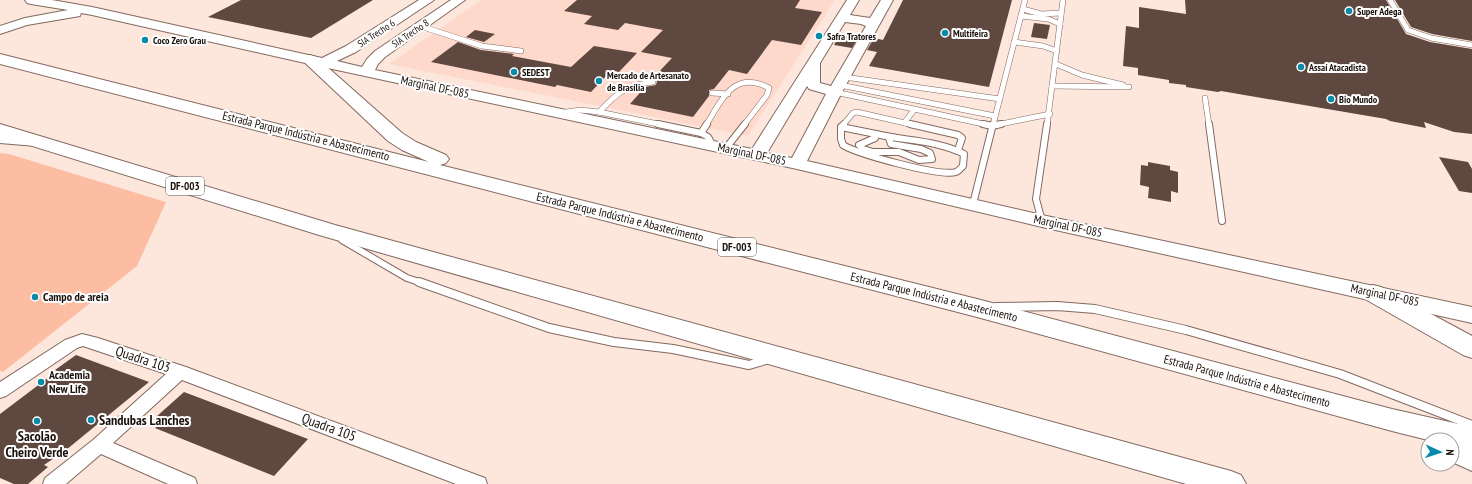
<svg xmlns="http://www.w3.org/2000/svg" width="1472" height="484" font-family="'PT Sans Narrow',sans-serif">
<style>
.built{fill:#fed9cb}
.green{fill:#fdbda3}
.building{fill:#5f483f}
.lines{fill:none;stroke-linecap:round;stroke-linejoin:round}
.lane-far2-casing{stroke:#82695f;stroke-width:6}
.lane-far1-casing{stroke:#82695f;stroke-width:8}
.lane-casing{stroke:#82695f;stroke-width:10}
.street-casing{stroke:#82695f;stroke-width:2}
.secondary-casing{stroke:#82695f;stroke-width:2}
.highway-casing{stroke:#82695f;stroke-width:2}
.lane-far2{stroke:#fff;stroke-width:5}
.lane-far1{stroke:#fff;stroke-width:6}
.lane{stroke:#fff;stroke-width:8}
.street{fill:#fff;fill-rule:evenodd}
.secondary{fill:#fff;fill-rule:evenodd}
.highway{fill:#fff;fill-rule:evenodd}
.poi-dot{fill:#088aab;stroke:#fff;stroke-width:1.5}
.labels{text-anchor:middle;stroke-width:4;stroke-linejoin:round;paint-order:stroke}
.far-poi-label{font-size:10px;font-weight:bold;fill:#1a110d;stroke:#fff;text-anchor:start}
.far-street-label{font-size:10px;fill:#1a110d;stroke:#fff}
.shield{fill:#fff;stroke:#5f5856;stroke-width:1}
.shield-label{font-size:11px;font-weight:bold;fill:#1a110d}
.street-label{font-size:12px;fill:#1a110d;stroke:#fff}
.poi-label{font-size:12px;font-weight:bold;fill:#1a110d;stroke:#fff;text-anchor:start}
.near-street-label{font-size:14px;fill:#1a110d;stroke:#fff}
.near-poi-label{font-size:14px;font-weight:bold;fill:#1a110d;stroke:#fff;text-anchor:start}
</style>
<rect width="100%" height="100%" fill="#fde7dd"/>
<path class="built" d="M 481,0 L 835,0 L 748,136 L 389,64 Z"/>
<path class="green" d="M 0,153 L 9,154 L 166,202 L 137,266 L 3,372 L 0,371 Z"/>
<g class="building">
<path d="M 241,0 L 373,0 L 311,38 L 208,17 Z"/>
<path d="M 577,0 L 800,0 L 795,8 L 822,12 L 801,45 L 772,40 L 747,74 L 729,70 L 714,89 L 709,90 L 709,96 L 693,117 L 630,104 L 645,87 L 656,85 L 657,81 L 653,78 L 672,58 L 641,52 L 663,30 L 625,23 L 618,30 L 584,24 L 592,16 L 564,11 Z"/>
<path d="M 903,0 L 1012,0 L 989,87 L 869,66 L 877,52 L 867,50 L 874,38 L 883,40 Z"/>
<path d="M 1185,0 L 1386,0 L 1406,34 L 1430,42 L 1472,49 L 1472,134 L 1454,132 L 1424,122 L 1426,128 L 1390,121 L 1386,119 L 1221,91 L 1218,92 L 1186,87 L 1186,85 L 1169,83 L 1169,80 L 1138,75 L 1138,68 L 1123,66 L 1126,26 L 1139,28 L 1139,7 L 1186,14 Z"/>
<path d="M 1395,0 L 1472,0 L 1472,41 L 1432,34 L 1411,27 Z"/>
<path d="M 1034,23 L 1050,25 L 1047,39 L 1031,37 Z"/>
<path d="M 475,30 L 495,34 L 484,42 L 466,37 Z"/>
<path d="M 841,33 L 859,36 L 852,48 L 834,45 Z"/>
<path d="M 458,42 L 481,50 L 514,54 L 512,56 L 571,67 L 594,46 L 637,53 L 619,72 L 615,71 L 610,76 L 606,76 L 591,92 L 557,85 L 555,87 L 431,62 Z"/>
<path d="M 1439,157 L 1468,162 L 1472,169 L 1472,193 L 1459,191 Z"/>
<path d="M 1148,162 L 1170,166 L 1170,170 L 1178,172 L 1178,193 L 1171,191 L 1171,202 L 1148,198 L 1149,187 L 1140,185 L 1141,165 L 1148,166 Z"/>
<path d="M 76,355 L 149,382 L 66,450 L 44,465 L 48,467 L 28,484 L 14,484 L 0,478 L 0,414 L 57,371 L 55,370 Z"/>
<path d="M 184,392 L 308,439 L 274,476 L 155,428 L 164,420 L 156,417 Z"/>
</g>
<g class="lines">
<g class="lane-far2-casing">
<g id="lane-far2">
<path d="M 1390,0 L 1408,30 L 1431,38 L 1472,45"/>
<path d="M 1023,9 L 1041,14 L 1061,13"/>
<path d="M 1021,16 L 1048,19 L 1060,24"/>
<path d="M 420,26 L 482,46 L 521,51"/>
<path d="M 1014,42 L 1043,46 L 1057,51"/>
<path d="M 1056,64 L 1082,75 L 1123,85"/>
<path d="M 844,77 L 1000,99"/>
<path d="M 840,85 L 995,116"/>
<path d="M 1052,86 L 1129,87"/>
<path d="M 835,92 L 988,125"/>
<path d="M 712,93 L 728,94"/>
<path d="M 1205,98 L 1209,125"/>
<path d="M 599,112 C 617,93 626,85 653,82"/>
<path d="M 560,113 L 580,110 L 599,112 L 663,125"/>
<path d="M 904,123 L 914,110"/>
<path d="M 706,125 C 722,100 734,69 769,88 L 767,95 L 744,125"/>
<path d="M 843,125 L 853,113 L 857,112 L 914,125"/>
<path d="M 993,125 L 1025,0"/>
<path d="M 996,125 L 1050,114"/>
<path d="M 1047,125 L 1063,0"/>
</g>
</g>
<g class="lane-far1-casing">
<g id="lane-far1">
<path d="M 658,124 L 701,133 L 708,137 L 713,146"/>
<path d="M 844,124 L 841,127 L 841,139 L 843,145 C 858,154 940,177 956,172 C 959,171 961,168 963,166 L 964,154 C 937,140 905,141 876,134"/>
<path d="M 910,124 L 958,135 L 962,138 L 958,150"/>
<path d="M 983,124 L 992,126 L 1001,124"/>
<path d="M 1209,124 L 1222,221"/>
<path d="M 841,127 L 876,134 L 875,138 L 859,145 L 863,149 L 873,152 L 899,152 L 919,160 L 932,159 L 930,153 L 921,149 L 891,144 L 889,138"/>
<path d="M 701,133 L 707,124"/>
<path d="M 726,148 L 745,124"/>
<path d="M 973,204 L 993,124"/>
<path d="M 1042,221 L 1036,199 L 1047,124"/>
<path d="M 342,240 L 407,278 L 422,283"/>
</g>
</g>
<g class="lane-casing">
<g id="lane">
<path d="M 419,282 L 549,328 L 614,342 L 673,349 L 749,365 L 769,359"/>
<path d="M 996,307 L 1057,306 L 1095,309 L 1186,330 L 1340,374 L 1472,425"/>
</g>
</g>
<g class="street-casing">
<path id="street" d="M 82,334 L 98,338 L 186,367 L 485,478 L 487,484 L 456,484 L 182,380 L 113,443 L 195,478 L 197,484 L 168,484 L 101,454 L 66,484 L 43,484 L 45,478 L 93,440 L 166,374 L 83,346 L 77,348 L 6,396 L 0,398 L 0,382 L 65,340 Z"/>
</g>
<g class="secondary-casing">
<g id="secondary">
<path d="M 25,0 L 52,0 L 92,7 L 322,58 L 346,46 L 419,0 L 434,0 L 356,52 L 337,61 L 362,67 L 367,59 L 375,51 L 451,0 L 465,0 L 385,57 L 378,64 L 375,70 L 752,149 L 847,0 L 859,0 L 850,15 L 870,18 L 881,0 L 893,0 L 842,92 L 807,161 L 1042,215 L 1472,307 L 1472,323 L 1042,227 L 797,169 L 323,67 L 92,15 L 81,13 L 80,16 L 27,25 L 0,34 L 0,26 L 25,18 L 68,10 L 31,4 L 27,3 ZM 845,22 L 861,24 L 866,26 L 831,86 L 820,83 L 820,63 ZM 807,86 L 809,89 L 826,94 L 792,158 L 767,153 Z"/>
<path d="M 0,133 L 36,136 L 42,138 L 44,141 L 42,144 L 36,146 L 0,143 Z"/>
</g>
</g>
<g class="highway-casing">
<g id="highway">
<path d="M 0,54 L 429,162 L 402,150 L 388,141 L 302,60 L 304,57 L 310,55 L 316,57 L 402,133 L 416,142 L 446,155 L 449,159 L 446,163 L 440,165 L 977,299 L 1392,409 L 1472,427 L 1472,471 L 1452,462 L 1452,440 L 1428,440 L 1392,431 L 977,317 L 0,64 Z"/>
<path d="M 0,124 L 335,225 L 1231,471 L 1241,475 L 1246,484 L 1186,484 L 319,235 L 0,136 Z"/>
<path d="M 1373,285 L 1381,287 L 1472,336 L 1472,358 L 1463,355 L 1365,299 L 1361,293 L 1365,287 Z"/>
</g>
</g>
<use href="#lane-far2" class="lane-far2"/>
<use href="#lane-far1" class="lane-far1"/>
<use href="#lane" class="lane"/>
<use href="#street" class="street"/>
<use href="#secondary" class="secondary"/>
<use href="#highway" class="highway"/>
</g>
<g class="poi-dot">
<circle cx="1349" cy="11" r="4"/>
<circle cx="945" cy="33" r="4"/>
<circle cx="819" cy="36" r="4"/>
<circle cx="145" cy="40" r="4"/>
<circle cx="1301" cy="67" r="4"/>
<circle cx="514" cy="72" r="4"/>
<circle cx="599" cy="81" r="4"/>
<circle cx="1331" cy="99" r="4"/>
<circle cx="35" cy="297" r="4"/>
<circle cx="41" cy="382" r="4"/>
<circle cx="91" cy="420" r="4"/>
<circle cx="37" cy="421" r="4"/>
</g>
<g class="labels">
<g class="far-poi-label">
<text x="1357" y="15">Super Adega</text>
<text x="953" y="37">Multifeira</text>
<text x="827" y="40">Safra Tratores</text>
<text x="153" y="44">Coco Zero Grau</text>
<text x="1309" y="71">Assaí Atacadista</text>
<text x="522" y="76">SEDEST</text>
<text x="607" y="79">Mercado de Artesanato<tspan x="607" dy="12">de Brasília</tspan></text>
<text x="1339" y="103">Bio Mundo</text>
</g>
<g class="far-street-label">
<text transform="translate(376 33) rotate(-33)" y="4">SIA Trecho 6</text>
<text transform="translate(410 33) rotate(-34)" y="4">SIA Trecho 8</text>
</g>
<g class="shield">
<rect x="166" y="177" width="38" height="18" rx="3"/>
<rect x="718" y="238" width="38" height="18" rx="3"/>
</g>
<g class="shield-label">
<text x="185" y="190">DF-003</text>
<text x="737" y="251">DF-003</text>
</g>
<g class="street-label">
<text transform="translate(435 87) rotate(12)" y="4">Marginal DF-085</text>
<text transform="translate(306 136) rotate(14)" y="4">Estrada Parque Indústria e Abastecimento</text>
<text transform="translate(752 154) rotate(12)" y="4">Marginal DF-085</text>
<text transform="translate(620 217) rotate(14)" y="4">Estrada Parque Indústria e Abastecimento</text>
<text transform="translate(1068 226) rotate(12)" y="4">Marginal DF-085</text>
<text transform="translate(1385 295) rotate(12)" y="4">Marginal DF-085</text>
<text transform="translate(934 297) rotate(14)" y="4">Estrada Parque Indústria e Abastecimento</text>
<text transform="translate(1247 381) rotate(15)" y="4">Estrada Parque Indústria e Abastecimento</text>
</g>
<g class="poi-label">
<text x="43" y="301">Campo de areia</text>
<text x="49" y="379">Academia<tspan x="49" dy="14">New Life</tspan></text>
</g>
<g class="near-street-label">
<text transform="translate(143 359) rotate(18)" y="5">Quadra 103</text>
<text transform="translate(329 427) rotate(20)" y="5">Quadra 105</text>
</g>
<g class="near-poi-label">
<text x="99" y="425">Sandubas Lanches</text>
<text x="37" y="441" text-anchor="middle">Sacolão<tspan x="37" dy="16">Cheiro Verde</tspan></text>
</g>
</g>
<g transform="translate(1440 452) rotate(93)"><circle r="19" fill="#ffffff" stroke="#a3a09e"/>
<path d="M0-3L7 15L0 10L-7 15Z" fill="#088aab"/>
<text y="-6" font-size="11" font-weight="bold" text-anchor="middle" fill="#1a110d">N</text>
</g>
</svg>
